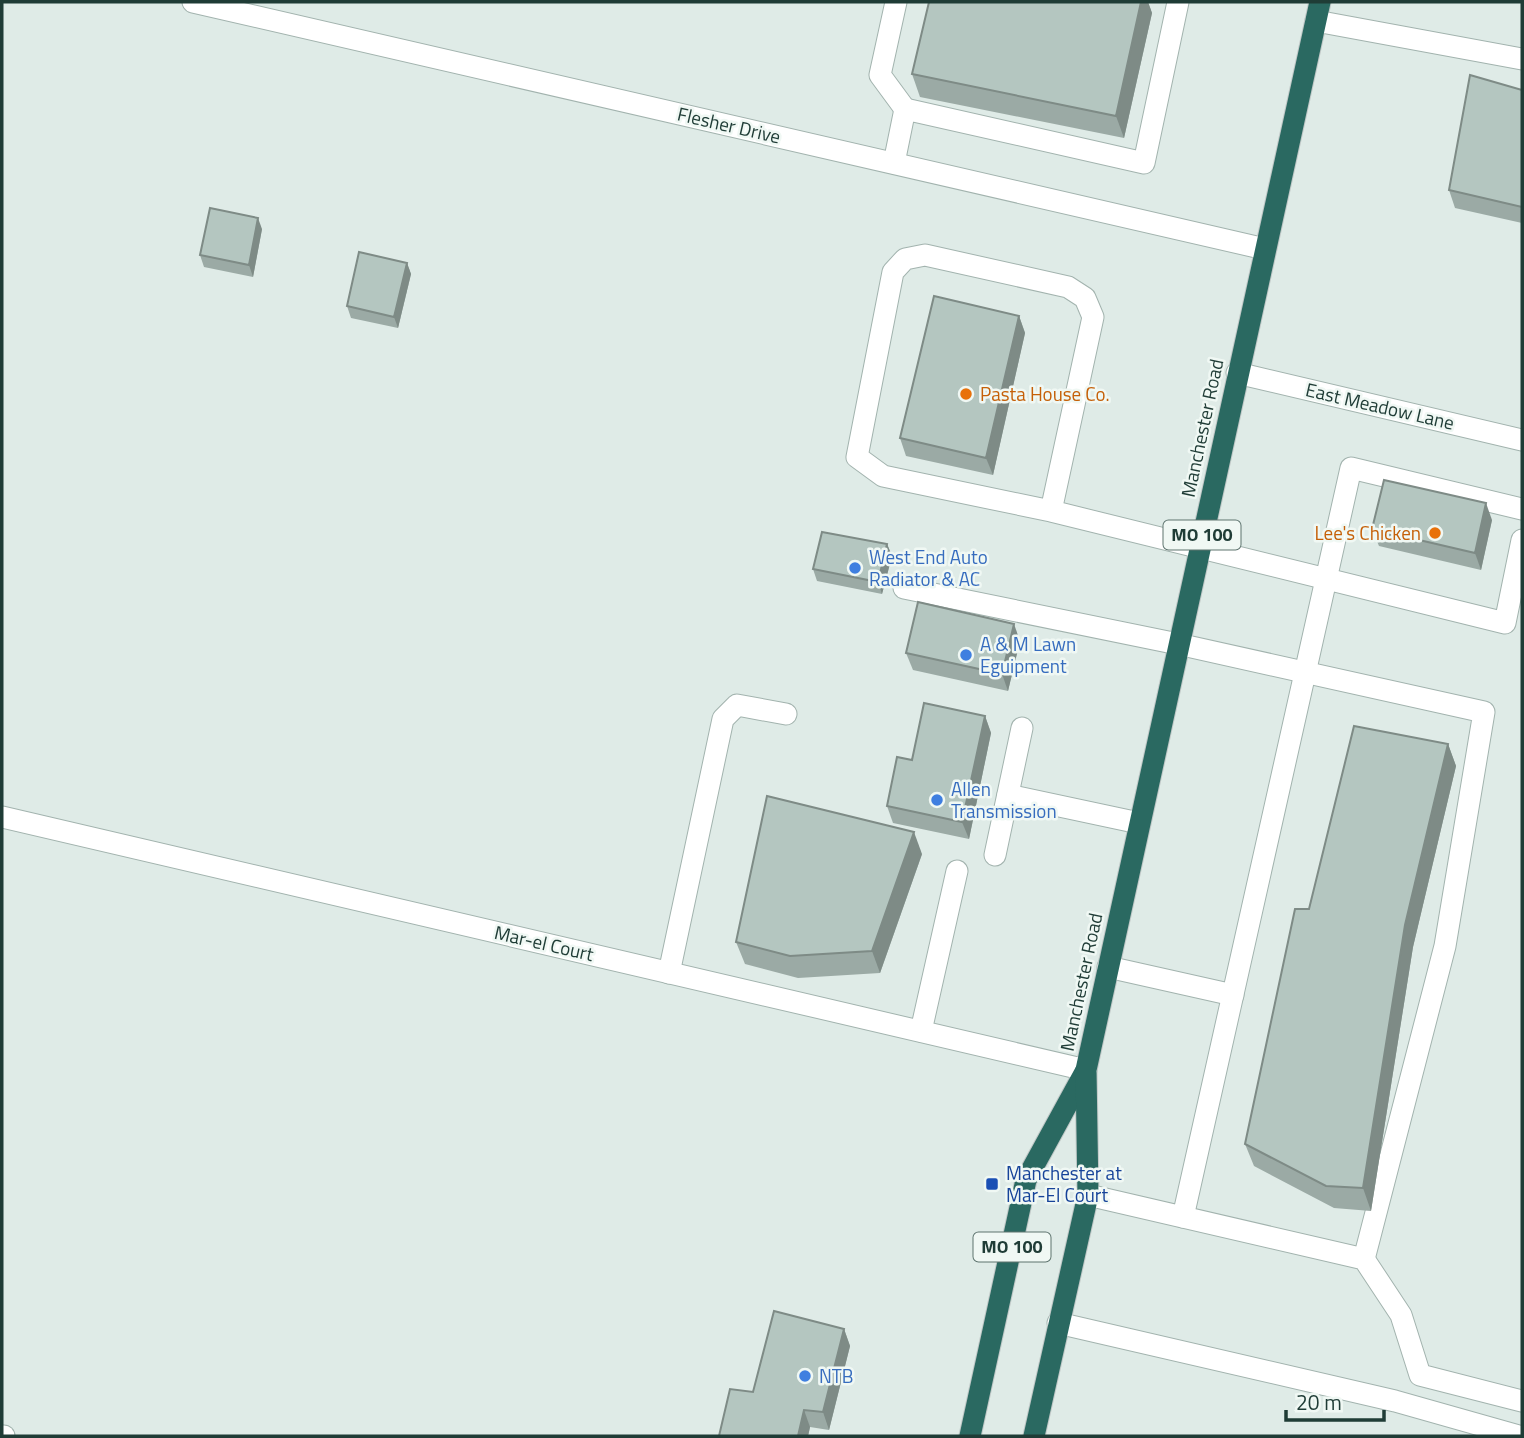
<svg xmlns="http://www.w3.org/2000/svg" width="1524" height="1438" font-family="'Titillium Web',sans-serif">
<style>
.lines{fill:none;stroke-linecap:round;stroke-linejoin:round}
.minor-casing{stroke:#a2b3ae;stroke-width:23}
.highway-casing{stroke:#c0c8c7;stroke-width:23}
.minor{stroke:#fff;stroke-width:21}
.highway{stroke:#2a6961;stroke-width:21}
.wall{fill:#9baaa5}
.shaded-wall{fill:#7e8b86}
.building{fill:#b4c6c0;stroke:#7e8b86;stroke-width:2}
.food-dot{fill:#e8710a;stroke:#f0f8f4;stroke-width:2.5}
.shop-dot{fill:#3f7fe0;stroke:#f0f8f4;stroke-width:2.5}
.transit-dot{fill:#1a4fb4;stroke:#f0f8f4;stroke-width:2.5}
.labels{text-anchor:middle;stroke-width:5;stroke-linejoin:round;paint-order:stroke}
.shield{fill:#f0f8f4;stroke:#5e746f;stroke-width:2}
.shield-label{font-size:18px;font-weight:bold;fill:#1f3c36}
.street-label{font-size:19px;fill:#1f3c36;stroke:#f0f8f4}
.food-label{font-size:19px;fill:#c56008;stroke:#f0f8f4;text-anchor:start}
.shop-label{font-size:19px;fill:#366cbe;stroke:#f0f8f4;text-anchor:start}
.transit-label{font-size:19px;fill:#164399;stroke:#f0f8f4;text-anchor:start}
</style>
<rect width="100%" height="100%" fill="#dfebe7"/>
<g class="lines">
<g class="minor-casing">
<g id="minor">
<path d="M 193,2 L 1265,249"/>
<path d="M 896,2 L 880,75 L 905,109"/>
<path d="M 1316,21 L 1522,59"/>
<path d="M 894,163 L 905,109 L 1144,163 L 1178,2"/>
<path d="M 1237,373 L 1522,440"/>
<path d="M 1051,511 L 1093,317 L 1085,298 L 1068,287 L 925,255 L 905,259 L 893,272 L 857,457 L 883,476 L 1051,511 L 1505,623 L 1522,540"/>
<path d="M 904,588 L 1178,644 L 1484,712 L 1445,946 L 1364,1259"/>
<path d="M 1008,795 L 1139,823"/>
<path d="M 2,817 L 1086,1070"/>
<path d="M 995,855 L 1022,728"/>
<path d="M 1108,967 L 1233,995"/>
<path d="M 669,973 L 723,719 L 737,705 L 786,714"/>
<path d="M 921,1031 L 957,871"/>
<path d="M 1088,1195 L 1364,1259 L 1401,1315 L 1420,1375 L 1522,1401"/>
<path d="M 1183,1217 L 1351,468 L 1522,509"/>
<path d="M 1058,1323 L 1395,1401 L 1519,1436"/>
<path d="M 2,1436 L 4,1436"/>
</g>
</g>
<g class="highway-casing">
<g id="highway">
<path d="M 970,1436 L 1026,1180 L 1085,1072"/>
<path d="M 1034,1436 L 1088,1195 L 1086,1070 L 1320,2"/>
</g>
</g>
<use href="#minor" class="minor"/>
<use href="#highway" class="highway"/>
</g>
<g class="wall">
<path d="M 929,2 L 1148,2 L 1152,13 L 1124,138 L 920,97 L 912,74 Z"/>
<path d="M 1522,90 L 1522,223 L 1455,208 L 1449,190 Z"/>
<path d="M 262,229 L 253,277 L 204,267 L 200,255 Z"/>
<path d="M 407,263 L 411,274 L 398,328 L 351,318 L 347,306 Z"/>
<path d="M 1019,316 L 1025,333 L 993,475 L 906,456 L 900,438 Z"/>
<path d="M 1492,520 L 1481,570 L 1379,546 L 1372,529 Z"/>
<path d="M 887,544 L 892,556 L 882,594 L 817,581 L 813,569 Z"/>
<path d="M 1020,641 L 1008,691 L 913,670 L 906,653 Z"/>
<path d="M 985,716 L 991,733 L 969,839 L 893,823 L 887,806 L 912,760 Z"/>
<path d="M 1448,744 L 1456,766 L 1413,947 L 1371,1211 L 1334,1208 L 1254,1166 L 1245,1144 L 1309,909 Z"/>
<path d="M 922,854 L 880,973 L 798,978 L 745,964 L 736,942 Z"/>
<path d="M 844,1329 L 850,1346 L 829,1430 L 810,1427 L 808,1436 L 719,1436 L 753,1392 Z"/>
</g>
<g class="shaded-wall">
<path d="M 1141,2 L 1148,2 L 1152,13 L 1124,138 L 1116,116 Z"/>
<path d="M 258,218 L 262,229 L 253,277 L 249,265 Z"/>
<path d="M 407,263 L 411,274 L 398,328 L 394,317 Z"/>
<path d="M 1019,316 L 1025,333 L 993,475 L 986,458 Z"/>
<path d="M 1486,503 L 1492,520 L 1481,570 L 1475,553 Z"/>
<path d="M 887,544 L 892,556 L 882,594 L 878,582 Z"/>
<path d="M 1014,624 L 1020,641 L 1008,691 L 1002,674 Z"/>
<path d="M 985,716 L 991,733 L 969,839 L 962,822 Z"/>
<path d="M 1448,744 L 1456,766 L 1413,947 L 1371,1211 L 1363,1188 L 1405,925 Z"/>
<path d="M 914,832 L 922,854 L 880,973 L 872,951 Z"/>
<path d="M 844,1329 L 850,1346 L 829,1430 L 823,1412 Z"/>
<path d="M 804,1410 L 810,1427 L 808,1436 L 798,1436 Z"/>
</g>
<g class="building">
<path d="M 929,2 L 1141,2 L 1116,116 L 912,74 Z"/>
<path d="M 1470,75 L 1522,90 L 1522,207 L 1449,190 Z"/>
<path d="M 210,208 L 258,218 L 249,265 L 200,255 Z"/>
<path d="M 359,252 L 407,263 L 394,317 L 347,306 Z"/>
<path d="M 934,296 L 1019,316 L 986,458 L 900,438 Z"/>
<path d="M 1384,480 L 1486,503 L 1475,553 L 1372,529 Z"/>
<path d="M 822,532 L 887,544 L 878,582 L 813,569 Z"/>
<path d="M 918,602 L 1014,624 L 1002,674 L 906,653 Z"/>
<path d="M 924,703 L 985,716 L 962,822 L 887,806 L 897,757 L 912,760 Z"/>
<path d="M 1354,726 L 1448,744 L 1405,925 L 1363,1188 L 1326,1186 L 1245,1144 L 1295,909 L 1309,909 Z"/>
<path d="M 767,796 L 914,832 L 872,951 L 790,956 L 736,942 Z"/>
<path d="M 774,1311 L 844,1329 L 823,1412 L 804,1410 L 798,1436 L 719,1436 L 730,1389 L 753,1392 Z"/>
</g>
<g class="food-dot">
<circle cx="966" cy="394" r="7"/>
<circle cx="1435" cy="533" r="7"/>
</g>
<g class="shop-dot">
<circle cx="855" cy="568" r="7"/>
<circle cx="966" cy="655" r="7"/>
<circle cx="937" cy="800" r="7"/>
<circle cx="805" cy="1376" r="7"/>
</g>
<rect class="transit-dot" x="985" y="1177" width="14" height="14" rx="3.5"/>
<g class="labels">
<g class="shield">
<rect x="1163.5" y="520.5" width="77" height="29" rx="5"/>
<rect x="973.5" y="1232.5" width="77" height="29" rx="5"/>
</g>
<g class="shield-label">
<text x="1202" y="541">MO 100</text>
<text x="1012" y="1253">MO 100</text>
</g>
<g class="street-label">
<text transform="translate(729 125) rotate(13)" y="7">Flesher Drive</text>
<text transform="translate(1380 406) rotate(13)" y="7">East Meadow Lane</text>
<text transform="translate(1202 428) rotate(-78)" y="7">Manchester Road</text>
<text transform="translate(544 943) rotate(13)" y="7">Mar-el Court</text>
<text transform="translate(1081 982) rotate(-78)" y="7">Manchester Road</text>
</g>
<g class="food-label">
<text x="980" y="401">Pasta House Co.</text>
<text x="1421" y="540" text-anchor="end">Lee's Chicken</text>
</g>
<g class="shop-label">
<text x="869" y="564">West End Auto<tspan x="869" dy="22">Radiator &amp; AC</tspan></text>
<text x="980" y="651">A &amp; M Lawn<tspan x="980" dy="22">Eguipment</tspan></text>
<text x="951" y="796">Allen<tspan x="951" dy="22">Transmission</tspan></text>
<text x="819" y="1383">NTB</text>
</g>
<g class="transit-label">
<text x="1006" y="1180">Manchester at<tspan x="1006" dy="22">Mar-El Court</tspan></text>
</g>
</g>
<rect width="1524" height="1438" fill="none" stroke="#1f3c36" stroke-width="7"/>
<path d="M1286 1410v10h98v-10" fill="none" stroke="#1f3c36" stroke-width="3.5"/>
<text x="1296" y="1410" font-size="21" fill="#1f3c36" stroke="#f0f8f4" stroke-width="5" paint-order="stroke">20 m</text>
</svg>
